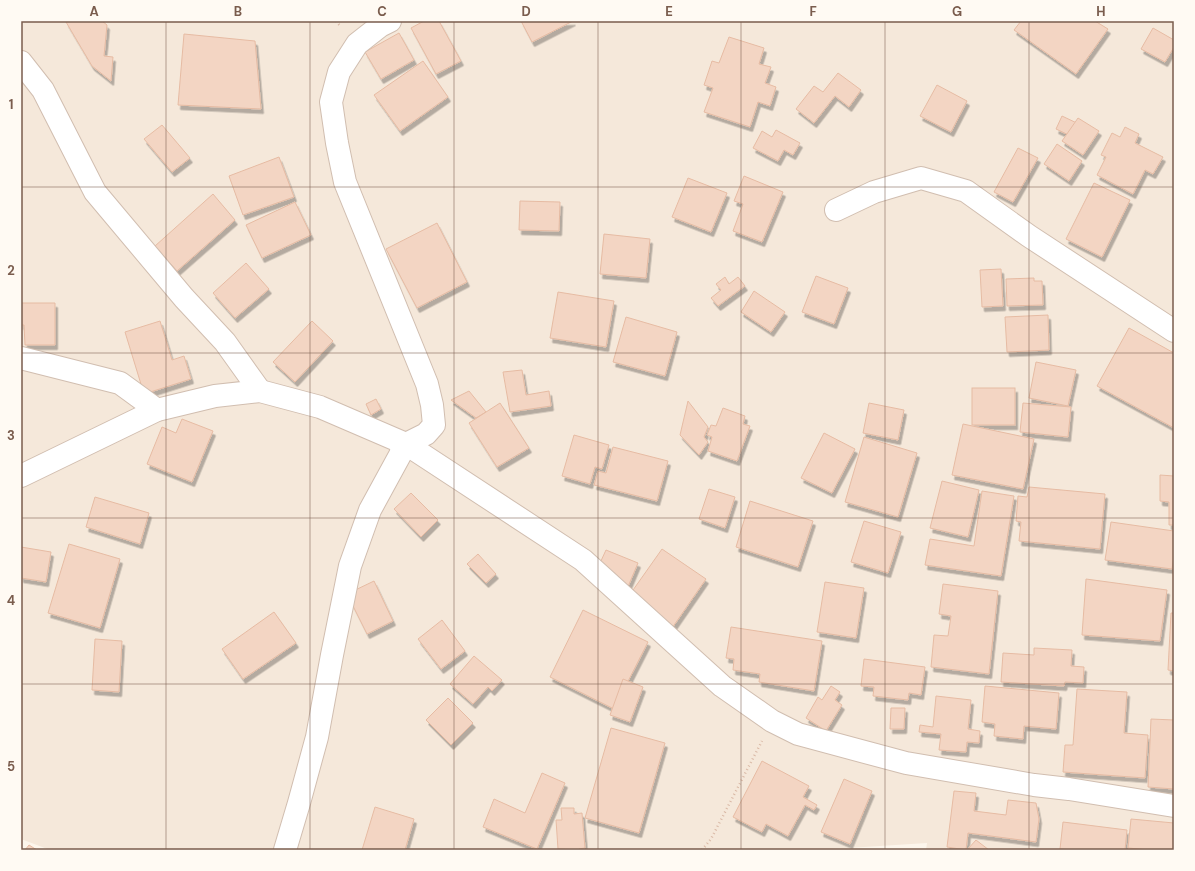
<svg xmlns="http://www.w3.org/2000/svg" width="1195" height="871" font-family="'DM Sans',sans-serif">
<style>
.residential{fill:#f5e8da}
.building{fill:#f3d5c3;stroke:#e6bba3;filter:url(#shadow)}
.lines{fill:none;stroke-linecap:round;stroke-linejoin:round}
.minor-casing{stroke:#d1beb0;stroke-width:24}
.path{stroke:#d9b8a5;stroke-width:2.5;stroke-dasharray:1 3;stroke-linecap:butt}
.minor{stroke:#fff;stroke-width:22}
.grid{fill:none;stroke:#7a5c4d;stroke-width:1;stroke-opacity:0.55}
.neatline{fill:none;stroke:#7a5c4d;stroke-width:1.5}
.grid-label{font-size:13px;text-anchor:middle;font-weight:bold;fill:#7a5c4d}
</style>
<defs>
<filter id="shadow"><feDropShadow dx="2.5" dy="4.5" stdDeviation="0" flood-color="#0004"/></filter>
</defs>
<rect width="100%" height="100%" fill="#fdf6ec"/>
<path class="residential" d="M 21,21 L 1174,21 L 1174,850 L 926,850 L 927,843 L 817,850 L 50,850 L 21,839 Z"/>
<g class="building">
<path d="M 69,21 L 102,21 L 107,25 L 104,56 L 113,57 L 111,81 L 92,66 L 66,22 Z"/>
<path d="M 424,21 L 439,21 L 461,61 L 436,74 L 411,28 Z"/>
<path d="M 521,21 L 573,21 L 532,42 Z"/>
<path d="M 1021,21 L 1095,21 L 1108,29 L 1076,74 L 1014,30 Z"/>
<path d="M 1153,28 L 1174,40 L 1174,47 L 1165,62 L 1141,49 Z"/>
<path d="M 399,33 L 414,60 L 381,79 L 365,52 Z"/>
<path d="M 184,34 L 255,41 L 261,109 L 178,105 Z"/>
<path d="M 729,37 L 764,48 L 759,64 L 771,67 L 765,83 L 776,87 L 770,106 L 758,102 L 750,127 L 704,112 L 713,88 L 704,85 L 712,61 L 719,63 Z"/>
<path d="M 423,61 L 448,97 L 400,131 L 374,95 Z"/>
<path d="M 838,73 L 861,90 L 849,107 L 835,96 L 814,123 L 796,109 L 814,86 L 823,92 Z"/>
<path d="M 937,85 L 967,101 L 951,132 L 920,116 Z"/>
<path d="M 1062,116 L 1081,125 L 1075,138 L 1056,129 Z"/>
<path d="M 1078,118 L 1099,131 L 1083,155 L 1062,141 Z"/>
<path d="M 162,125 L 190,158 L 172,172 L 144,139 Z"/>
<path d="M 1125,127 L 1139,134 L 1135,143 L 1163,157 L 1153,174 L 1145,170 L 1133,194 L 1097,175 L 1106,157 L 1101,155 L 1112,133 L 1120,137 Z"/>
<path d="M 776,130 L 800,143 L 793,155 L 784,150 L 778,161 L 753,148 L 762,131 L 772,137 Z"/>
<path d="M 1057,144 L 1082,161 L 1069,181 L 1044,164 Z"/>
<path d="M 1018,148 L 1038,158 L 1013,202 L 994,192 Z"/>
<path d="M 279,157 L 294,197 L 243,215 L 229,176 Z"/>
<path d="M 744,176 L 783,192 L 762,242 L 733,231 L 743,204 L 734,201 Z"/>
<path d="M 688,178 L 727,193 L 711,232 L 672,217 Z"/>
<path d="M 1094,183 L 1130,200 L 1102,257 L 1066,239 Z"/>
<path d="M 213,194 L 235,220 L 177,271 L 155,246 Z"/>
<path d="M 520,201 L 560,202 L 559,231 L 519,230 Z"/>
<path d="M 295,202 L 311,235 L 262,258 L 246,225 Z"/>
<path d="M 437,223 L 467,282 L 417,308 L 386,249 Z"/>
<path d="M 604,234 L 650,239 L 646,278 L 600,274 Z"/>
<path d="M 246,263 L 269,289 L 235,318 L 213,293 Z"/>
<path d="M 1001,269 L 1003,306 L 982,307 L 980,270 Z"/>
<path d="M 816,276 L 848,288 L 834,324 L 802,312 Z"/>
<path d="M 725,277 L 729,284 L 738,277 L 745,286 L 718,306 L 711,298 L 721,290 L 716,284 Z"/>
<path d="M 1034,278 L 1034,281 L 1042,281 L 1043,305 L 1007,306 L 1006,279 Z"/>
<path d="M 754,291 L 785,312 L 771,332 L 741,312 Z"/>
<path d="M 558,292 L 614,301 L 606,347 L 550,338 Z"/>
<path d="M 21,303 L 55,303 L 55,345 L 25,345 L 24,325 L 21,325 Z"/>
<path d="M 1048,315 L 1049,350 L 1007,352 L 1005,317 Z"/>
<path d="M 626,317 L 677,332 L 665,376 L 613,362 Z"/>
<path d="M 160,321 L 172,360 L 184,356 L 191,379 L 144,394 L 125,332 Z"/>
<path d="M 312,321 L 333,341 L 295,382 L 273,362 Z"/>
<path d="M 1129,328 L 1174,353 L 1174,428 L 1097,386 Z"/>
<path d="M 1036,362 L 1076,370 L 1068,406 L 1029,398 Z"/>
<path d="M 522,370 L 526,395 L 549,391 L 551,406 L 510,412 L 503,372 Z"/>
<rect x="972" y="388" width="43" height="37"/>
<path d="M 469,391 L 486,412 L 476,418 L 451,400 Z"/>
<path d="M 376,399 L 381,409 L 371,415 L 366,404 Z"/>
<path d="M 688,401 L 708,427 L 704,437 L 708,442 L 699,455 L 680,435 Z"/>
<path d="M 500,403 L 529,448 L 497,467 L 469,423 Z"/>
<path d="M 869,403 L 904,410 L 898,440 L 863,433 Z"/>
<path d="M 1023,403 L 1071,407 L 1068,437 L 1020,432 Z"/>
<path d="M 723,408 L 745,416 L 743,424 L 750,426 L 737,461 L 708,451 L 712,437 L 707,435 L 711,425 L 716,426 Z"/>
<path d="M 182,419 L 213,431 L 192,482 L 147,464 L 162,427 L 176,433 Z"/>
<path d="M 963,424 L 1034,439 L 1023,489 L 952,475 Z"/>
<path d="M 824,433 L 855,449 L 832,493 L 801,478 Z"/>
<path d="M 574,435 L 609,445 L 602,469 L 595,467 L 590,484 L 562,476 Z"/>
<path d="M 864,437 L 917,453 L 898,517 L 845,502 Z"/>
<path d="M 613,447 L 668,461 L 657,501 L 594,485 L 598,471 L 606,473 Z"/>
<path d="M 1160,475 L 1174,476 L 1174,525 L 1169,525 L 1169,502 L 1160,501 Z"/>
<path d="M 942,481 L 979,490 L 968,537 L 930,528 Z"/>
<path d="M 1029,487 L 1105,494 L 1100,549 L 1019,541 L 1021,522 L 1016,521 L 1018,496 L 1027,497 Z"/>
<path d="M 709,489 L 735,497 L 725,528 L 699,519 Z"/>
<path d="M 982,491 L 1014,496 L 1001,576 L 925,565 L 930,539 L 974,546 Z"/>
<path d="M 411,493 L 438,520 L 421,537 L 394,509 Z"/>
<path d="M 95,497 L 149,513 L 140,544 L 86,527 Z"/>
<path d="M 750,501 L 813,521 L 798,567 L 736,547 Z"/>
<path d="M 864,521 L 901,532 L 888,573 L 851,562 Z"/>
<path d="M 1111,522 L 1174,531 L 1174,557 L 1172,569 L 1105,560 Z"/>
<path d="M 69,544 L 120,559 L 100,628 L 48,613 Z"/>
<path d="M 21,547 L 51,552 L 46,582 L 21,578 Z"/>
<path d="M 662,549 L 706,579 L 670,631 L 626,600 Z"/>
<path d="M 606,550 L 638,563 L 627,589 L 594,576 Z"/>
<path d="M 478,554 L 496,574 L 486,583 L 467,564 Z"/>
<path d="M 1086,579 L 1167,590 L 1160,641 L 1082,635 Z"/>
<path d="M 374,581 L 393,621 L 367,634 L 347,594 Z"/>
<path d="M 825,582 L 864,588 L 856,638 L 817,632 Z"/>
<path d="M 943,584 L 998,591 L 989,674 L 931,667 L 934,635 L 948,636 L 951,616 L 939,614 Z"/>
<path d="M 583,610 L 648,642 L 614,709 L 550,677 Z"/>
<path d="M 274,612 L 296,643 L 243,679 L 222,649 Z"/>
<path d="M 1171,613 L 1174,613 L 1174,671 L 1168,670 Z"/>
<path d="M 442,620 L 465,651 L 441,669 L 418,639 Z"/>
<path d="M 731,627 L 822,641 L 814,691 L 759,682 L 760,674 L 733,670 L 734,659 L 726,658 Z"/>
<path d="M 95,639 L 122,641 L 119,692 L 92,690 Z"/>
<path d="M 1034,648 L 1072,650 L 1071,666 L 1084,667 L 1083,683 L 1065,682 L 1064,686 L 1001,682 L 1003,653 L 1034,655 Z"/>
<path d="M 474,656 L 502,680 L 492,691 L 488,687 L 473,704 L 450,684 Z"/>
<path d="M 864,659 L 925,667 L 921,695 L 909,693 L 908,700 L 873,696 L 874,687 L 861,686 Z"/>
<path d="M 623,679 L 643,687 L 630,722 L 610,715 Z"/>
<path d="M 831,686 L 840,692 L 835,700 L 842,705 L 826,731 L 806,718 L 818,697 L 822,700 Z"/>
<path d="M 985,686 L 1059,693 L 1056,729 L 1024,726 L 1023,739 L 994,736 L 995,724 L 982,722 Z"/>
<path d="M 1077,689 L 1127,692 L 1124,733 L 1148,735 L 1145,778 L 1063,772 L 1065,745 L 1073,745 Z"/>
<path d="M 936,696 L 971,700 L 968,729 L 980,731 L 979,743 L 967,742 L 966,752 L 939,750 L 941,734 L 919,732 L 920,725 L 933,727 Z"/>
<path d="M 448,698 L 473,723 L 451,745 L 426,720 Z"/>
<path d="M 891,708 L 905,708 L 904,729 L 890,729 Z"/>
<path d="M 1151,719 L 1174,720 L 1174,789 L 1148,787 Z"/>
<path d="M 611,728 L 665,743 L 639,833 L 585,818 Z"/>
<path d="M 762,761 L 809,786 L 803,797 L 817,805 L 814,810 L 805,805 L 788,836 L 766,824 L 762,832 L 733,817 Z"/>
<path d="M 542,773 L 565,783 L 537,849 L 483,827 L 494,799 L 525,813 Z"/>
<path d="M 844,779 L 872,791 L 850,844 L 821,832 Z"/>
<path d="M 954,791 L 976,793 L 974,811 L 1006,815 L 1008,800 L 1036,803 L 1039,819 L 1036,842 L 968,833 L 966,850 L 947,847 Z"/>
<path d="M 375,807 L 414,819 L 405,850 L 362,850 Z"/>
<path d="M 561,808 L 574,808 L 574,814 L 582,813 L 585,848 L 579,849 L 579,850 L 558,849 L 556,820 L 562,820 Z"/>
<path d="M 1131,819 L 1174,823 L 1174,850 L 1149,850 L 1128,848 Z"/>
<path d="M 1063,822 L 1127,830 L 1125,850 L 1073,850 L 1060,849 Z"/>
<path d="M 976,840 L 989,850 L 967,850 Z"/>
<path d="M 29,845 L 37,850 L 25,850 Z"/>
</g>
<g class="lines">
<g class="minor-casing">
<g id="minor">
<path d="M 390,21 L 380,26 L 357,44 L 339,72 L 331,102 L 337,143 L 345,182 L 427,384 L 432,405 L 434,425 L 426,434 L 406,444 L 401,452"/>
<path d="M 21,62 L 43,90 L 95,192 L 184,298 L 225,342 L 260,391"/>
<path d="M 836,210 L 874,192 L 921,178 L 966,191 L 1029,236 L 1174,331"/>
<path d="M 21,358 L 120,383 L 157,410"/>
<path d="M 21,476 L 157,410 L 215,396 L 260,391 L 320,407 L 406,444 L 583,560 L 722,686 L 772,721 L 798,734 L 906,763 L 1034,785 L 1069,789 L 1174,806"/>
<path d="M 285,850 L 299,803 L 317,737 L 332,655 L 350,566 L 370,510 L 406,444"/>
</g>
</g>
<g class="path">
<path d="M 336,21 L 341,27"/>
<path d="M 702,850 L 711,839 L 762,741"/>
</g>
<use href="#minor" class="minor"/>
</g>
<path class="grid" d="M 166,21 L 166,850M 310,21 L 310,850M 454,21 L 454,850M 598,21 L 598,850M 741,21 L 741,850M 885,21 L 885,850M 1029,21 L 1029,850M 21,187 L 1174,187M 21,353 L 1174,353M 21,518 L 1174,518M 21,684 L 1174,684"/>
<rect width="1195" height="871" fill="none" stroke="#fffaf3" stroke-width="44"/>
<rect x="22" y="22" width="1151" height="827" class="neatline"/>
<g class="grid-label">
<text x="94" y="16">A</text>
<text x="238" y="16">B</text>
<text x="382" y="16">C</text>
<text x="526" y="16">D</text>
<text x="669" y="16">E</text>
<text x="813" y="16">F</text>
<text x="957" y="16">G</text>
<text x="1101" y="16">H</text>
<text x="11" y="109">1</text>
<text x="11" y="275">2</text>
<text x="11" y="440">3</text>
<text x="11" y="605">4</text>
<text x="11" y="771">5</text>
</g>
</svg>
